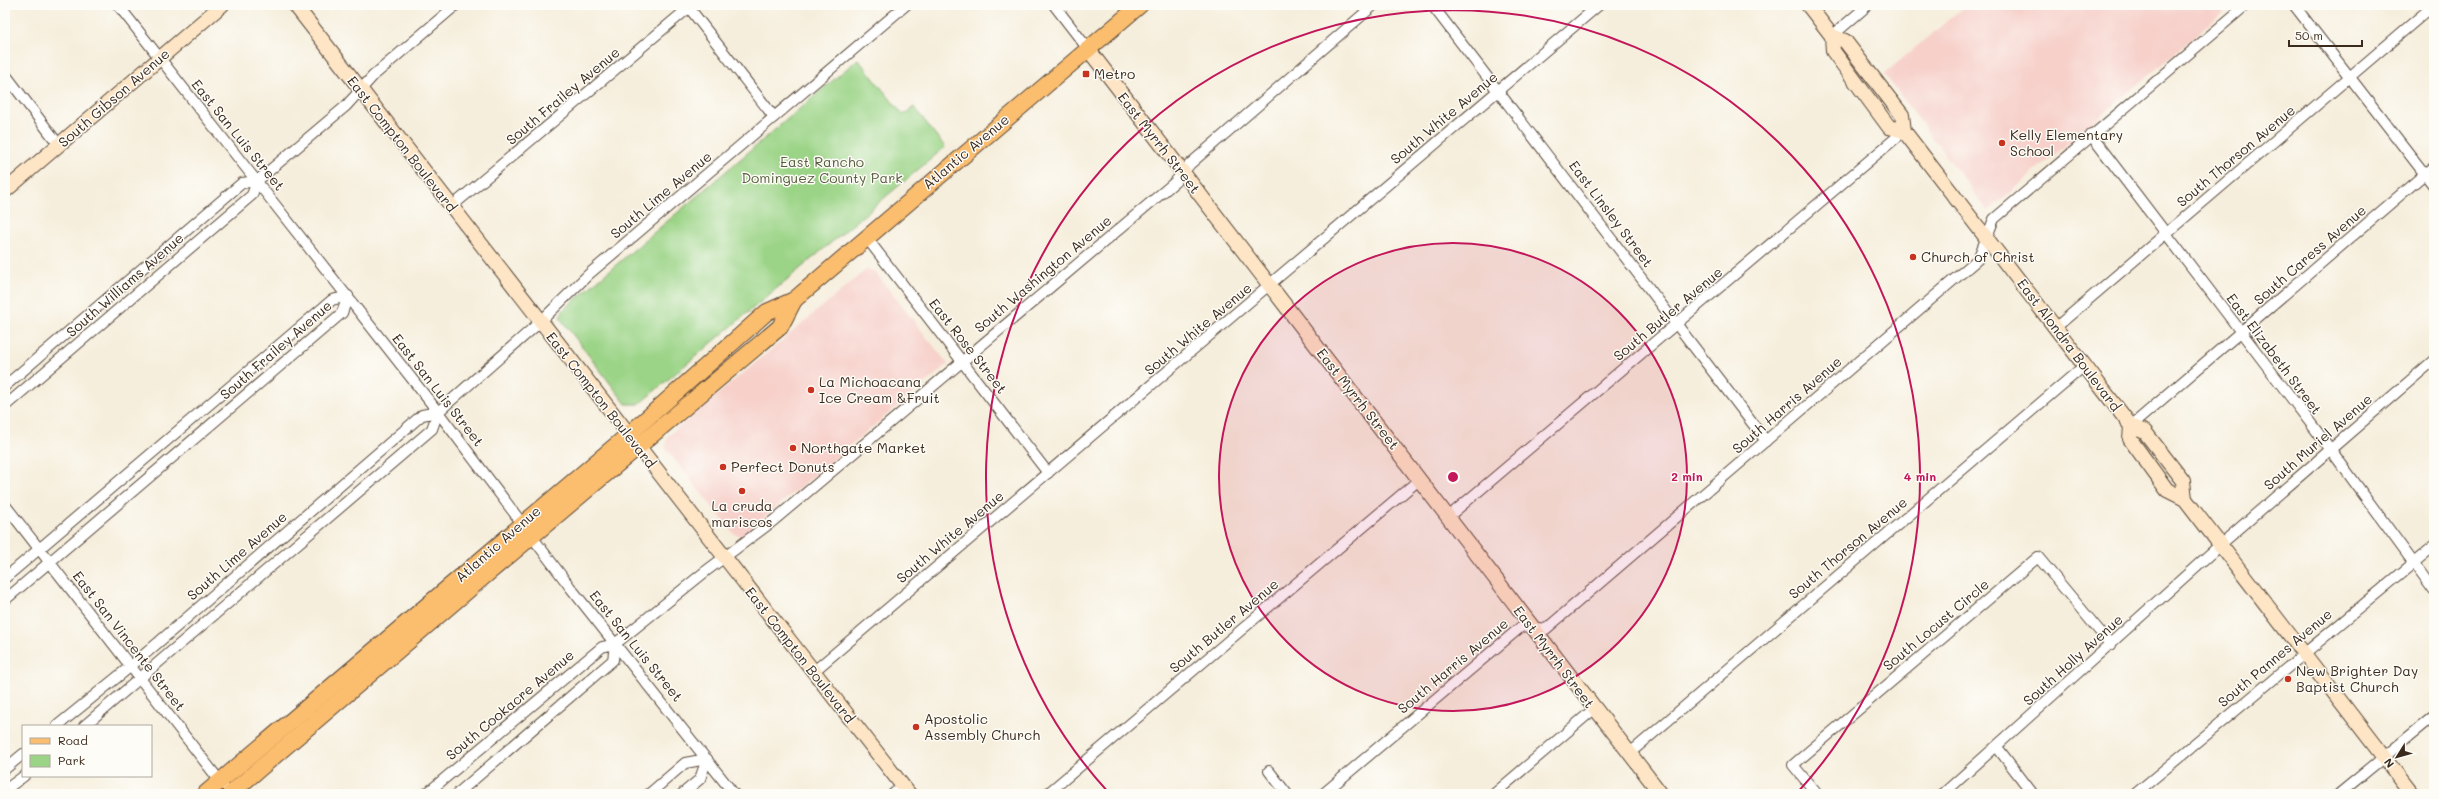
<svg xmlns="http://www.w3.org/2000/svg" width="2439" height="799" font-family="Mali,sans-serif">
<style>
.built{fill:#f7d0ca}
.green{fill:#9bd487;stroke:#6b7f52}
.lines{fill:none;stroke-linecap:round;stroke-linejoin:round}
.street-casing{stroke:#57473a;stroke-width:12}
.secondary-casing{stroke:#57473a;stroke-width:16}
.primary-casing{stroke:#57473a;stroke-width:18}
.street{stroke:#fff;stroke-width:10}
.secondary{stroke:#fde5c5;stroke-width:14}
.primary{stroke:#fbbd6e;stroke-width:16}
.ring{fill:none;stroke:#c2185b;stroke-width:2}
.poi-dot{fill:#c8321e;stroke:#fdfcf7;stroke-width:1.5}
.labels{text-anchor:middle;stroke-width:3;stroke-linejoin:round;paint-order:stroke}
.poi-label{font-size:14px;fill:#3b2a1e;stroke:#fdfcf7;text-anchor:start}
.street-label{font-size:14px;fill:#3b2a1e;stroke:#fdfcf7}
.park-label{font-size:14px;fill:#585d3e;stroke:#fdfcf7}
.centre{fill:#c2185b;stroke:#fdfcf7;stroke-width:2}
.ring-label{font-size:12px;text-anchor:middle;font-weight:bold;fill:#c2185b;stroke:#fdfcf7;stroke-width:3;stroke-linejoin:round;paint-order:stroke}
</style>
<rect width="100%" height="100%" fill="#fdfcf7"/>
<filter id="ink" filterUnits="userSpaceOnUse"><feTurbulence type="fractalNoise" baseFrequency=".025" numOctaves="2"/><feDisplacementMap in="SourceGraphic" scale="8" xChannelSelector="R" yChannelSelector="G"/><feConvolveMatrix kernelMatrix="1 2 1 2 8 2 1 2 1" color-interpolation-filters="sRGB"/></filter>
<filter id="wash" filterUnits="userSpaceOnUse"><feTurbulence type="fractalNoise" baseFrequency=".012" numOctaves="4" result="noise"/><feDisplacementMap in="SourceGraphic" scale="16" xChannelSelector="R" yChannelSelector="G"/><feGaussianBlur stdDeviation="0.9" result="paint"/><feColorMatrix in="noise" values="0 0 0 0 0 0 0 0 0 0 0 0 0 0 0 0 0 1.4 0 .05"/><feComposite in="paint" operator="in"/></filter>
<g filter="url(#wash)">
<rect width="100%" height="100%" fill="#f6eedc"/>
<g class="built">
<path d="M 1966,5 L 2232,5 L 1988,211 L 1884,74 Z"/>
<path d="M 867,269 L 874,271 L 948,364 L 742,536 L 734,534 L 666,449 L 667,437 Z"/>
</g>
<path class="green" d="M 858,59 L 903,115 L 914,107 L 945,147 L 639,404 L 626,404 L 560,318 L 563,310 Z"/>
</g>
<g filter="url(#ink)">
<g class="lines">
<g class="street-casing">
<g id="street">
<path d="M 118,5 L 438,412 L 570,587 L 734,794"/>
<path d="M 687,5 L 774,117"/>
<path d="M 1054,5 L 1088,49"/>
<path d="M 1432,5 L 1766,441"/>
<path d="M 2294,5 L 2434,186"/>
<path d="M 1832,36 L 1868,5"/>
<path d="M 5,74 L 59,145"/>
<path d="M 2091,135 L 2331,450 L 2434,591"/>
<path d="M 451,207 L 692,5"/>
<path d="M 866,237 L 1048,473"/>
<path d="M 2055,328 L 2434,5"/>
<path d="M 5,386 L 242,183 L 257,181"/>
<path d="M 5,406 L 252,195 L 257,181 L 346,106 L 373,76 L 456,5"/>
<path d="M 2131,426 L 2434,166"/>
<path d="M 5,505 L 223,785"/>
<path d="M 1448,517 L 1904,131"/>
<path d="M 5,578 L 332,300 L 348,296"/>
<path d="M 5,600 L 342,313 L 348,296"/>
<path d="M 813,672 L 1599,5"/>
<path d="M 57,726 L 131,666 L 422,415 L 438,412"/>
<path d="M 84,726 L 432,429 L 438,412 L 540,322 L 589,274 L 906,5"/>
<path d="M 1997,747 L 2033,794"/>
<path d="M 1630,753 L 2084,366"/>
<path d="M 5,769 L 23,754"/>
<path d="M 1269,771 L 1287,794"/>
<path d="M 5,790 L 24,776"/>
<path d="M 426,794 L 602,647 L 615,644 L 706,571 L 773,521 L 1175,182 L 1190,164 L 1374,5"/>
<path d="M 457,794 L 613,660 L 615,644"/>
<path d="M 649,794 L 685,763 L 707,759"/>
<path d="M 682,794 L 700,779 L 707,759"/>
<path d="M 893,794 L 903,786"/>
<path d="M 1047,794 L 1420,479"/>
<path d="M 1323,794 L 1522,626 L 1546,629 L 1978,259 L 1994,219 L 2246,5"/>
<path d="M 1494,794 L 1594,709"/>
<path d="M 1817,794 L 1793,765 L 2038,557 L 2111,645"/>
<path d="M 1943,794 L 2220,545 L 2434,360"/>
<path d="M 2135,794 L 2434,546"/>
<path d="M 2339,794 L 2434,716"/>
</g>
</g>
<g class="secondary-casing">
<g id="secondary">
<path d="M 295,5 L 909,794"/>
<path d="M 1808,5 L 1832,36 L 1845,41 L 1902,115 L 1904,131 L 2131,426 L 2145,432 L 2183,481 L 2185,499"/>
<path d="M 1832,36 L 1833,51 L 1889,127 L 1904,131"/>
<path d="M 1088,49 L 1661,794"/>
<path d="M 5,191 L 222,5"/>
<path d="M 2131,426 L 2130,439 L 2167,490 L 2185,499 L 2412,794"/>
</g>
</g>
<g class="primary-casing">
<g id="primary">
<path d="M 205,794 L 628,435 L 767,312 L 794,300 L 1140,5"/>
<path d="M 230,794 L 487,574 L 780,327 L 794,300"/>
</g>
</g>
<use href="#street" class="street"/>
<use href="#secondary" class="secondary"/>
<use href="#primary" class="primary"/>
</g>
</g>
<circle cx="1453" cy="477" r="234" fill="#c2185b" fill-opacity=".12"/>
<g class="ring">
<circle cx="1453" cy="477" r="234"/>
<path d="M1109 793A467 467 0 1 1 1797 793"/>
</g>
<g class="poi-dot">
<rect x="1082" y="70" width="8" height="8" rx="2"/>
<circle cx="2002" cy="143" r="4"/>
<circle cx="1913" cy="257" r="4"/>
<circle cx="811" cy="390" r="4"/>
<circle cx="793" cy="448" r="4"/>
<circle cx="723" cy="467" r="4"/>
<circle cx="742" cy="491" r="4"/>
<circle cx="2288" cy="679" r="4"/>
<circle cx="916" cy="727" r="4"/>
</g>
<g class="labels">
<g class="poi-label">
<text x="1094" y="79">Metro</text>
<text x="2010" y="140">Kelly Elementary<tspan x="2010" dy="16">School</tspan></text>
<text x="1921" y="262">Church of Christ</text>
<text x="819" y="387">La Michoacana<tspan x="819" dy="16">Ice Cream &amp;Fruit</tspan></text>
<text x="801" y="453">Northgate Market</text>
<text x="731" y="472">Perfect Donuts</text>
<text x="742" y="511" text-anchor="middle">La cruda<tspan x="742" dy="16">mariscos</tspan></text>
<text x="2296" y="676">New Brighter Day<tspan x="2296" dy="16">Baptist Church</tspan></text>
<text x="924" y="724">Apostolic<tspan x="924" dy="16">Assembly Church</tspan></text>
</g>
<g class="street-label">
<text transform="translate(563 96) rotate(-40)" y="5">South Frailey Avenue</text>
<text transform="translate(114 98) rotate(-41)" y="5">South Gibson Avenue</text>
<text transform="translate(1444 118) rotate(-40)" y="5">South White Avenue</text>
<text transform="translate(238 135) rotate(51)" y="5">East San Luis Street</text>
<text transform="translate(1159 143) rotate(52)" y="5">East Myrrh Street</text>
<text transform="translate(402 144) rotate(52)" y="5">East Compton Boulevard</text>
<text transform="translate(966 152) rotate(-40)" y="5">Atlantic Avenue</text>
<text transform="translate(2236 156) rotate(-40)" y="5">South Thorson Avenue</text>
<text transform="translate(661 195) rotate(-40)" y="5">South Lime Avenue</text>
<text transform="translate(1611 214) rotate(53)" y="5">East Linsley Street</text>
<text transform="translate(2310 255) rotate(-41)" y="5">South Caress Avenue</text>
<text transform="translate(1043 274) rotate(-40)" y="5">South Washington Avenue</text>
<text transform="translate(125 285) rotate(-41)" y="5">South Williams Avenue</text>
<text transform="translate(1668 314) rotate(-40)" y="5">South Butler Avenue</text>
<text transform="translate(1198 329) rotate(-40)" y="5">South White Avenue</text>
<text transform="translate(2069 345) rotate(53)" y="5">East Alondra Boulevard</text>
<text transform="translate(968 346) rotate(52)" y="5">East Rose Street</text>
<text transform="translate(276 350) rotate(-41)" y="5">South Frailey Avenue</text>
<text transform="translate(2274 354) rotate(53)" y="5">East Elizabeth Street</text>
<text transform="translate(438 390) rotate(52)" y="5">East San Luis Street</text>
<text transform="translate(1358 399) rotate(52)" y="5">East Myrrh Street</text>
<text transform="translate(601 400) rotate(52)" y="5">East Compton Boulevard</text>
<text transform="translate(1787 405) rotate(-41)" y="5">South Harris Avenue</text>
<text transform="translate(2318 442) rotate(-41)" y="5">South Muriel Avenue</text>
<text transform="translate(950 537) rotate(-40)" y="5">South White Avenue</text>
<text transform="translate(498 544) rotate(-41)" y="5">Atlantic Avenue</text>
<text transform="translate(1848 548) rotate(-40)" y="5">South Thorson Avenue</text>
<text transform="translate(237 556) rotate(-41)" y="5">South Lime Avenue</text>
<text transform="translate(1936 625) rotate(-40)" y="5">South Locust Circle</text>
<text transform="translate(1224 626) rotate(-40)" y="5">South Butler Avenue</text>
<text transform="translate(129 641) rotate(52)" y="5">East San Vincente Street</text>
<text transform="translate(636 646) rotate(51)" y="5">East San Luis Street</text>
<text transform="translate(800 655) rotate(52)" y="5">East Compton Boulevard</text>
<text transform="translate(1554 657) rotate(53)" y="5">East Myrrh Street</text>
<text transform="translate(2275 658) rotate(-40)" y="5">South Pannes Avenue</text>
<text transform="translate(2073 660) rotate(-42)" y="5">South Holly Avenue</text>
<text transform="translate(1453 666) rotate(-40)" y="5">South Harris Avenue</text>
<text transform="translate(510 705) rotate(-40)" y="5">South Cookacre Avenue</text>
</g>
<g class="park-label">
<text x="822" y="167">East Rancho<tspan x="822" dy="16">Dominguez County Park</tspan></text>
</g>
</g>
<circle cx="1453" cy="477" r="6" class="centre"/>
<g class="ring-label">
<text x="1687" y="481">2 min</text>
<text x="1920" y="481">4 min</text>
</g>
<rect width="2439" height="799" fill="none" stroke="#fdfcf7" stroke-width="20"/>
<rect x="22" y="725" width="130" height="52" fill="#fdfcf7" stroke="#afa8a0"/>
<rect x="30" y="738" width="20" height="6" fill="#fbbd6e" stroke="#afa8a0"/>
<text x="58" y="745" font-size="12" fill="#3b2a1e">Road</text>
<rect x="30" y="755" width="20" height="12" fill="#9bd487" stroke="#afa8a0"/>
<text x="58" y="765" font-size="12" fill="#3b2a1e">Park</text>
<g transform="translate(2397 757) rotate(233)" stroke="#fdfcf7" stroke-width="3" paint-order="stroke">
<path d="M0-3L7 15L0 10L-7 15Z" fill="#3b2a1e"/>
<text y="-6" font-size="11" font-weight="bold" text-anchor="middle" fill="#3b2a1e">N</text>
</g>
<path d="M2289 40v6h73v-6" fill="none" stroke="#3b2a1e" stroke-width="2"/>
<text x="2295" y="40" font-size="12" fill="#3b2a1e" stroke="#fdfcf7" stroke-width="3" paint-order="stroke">50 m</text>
</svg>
